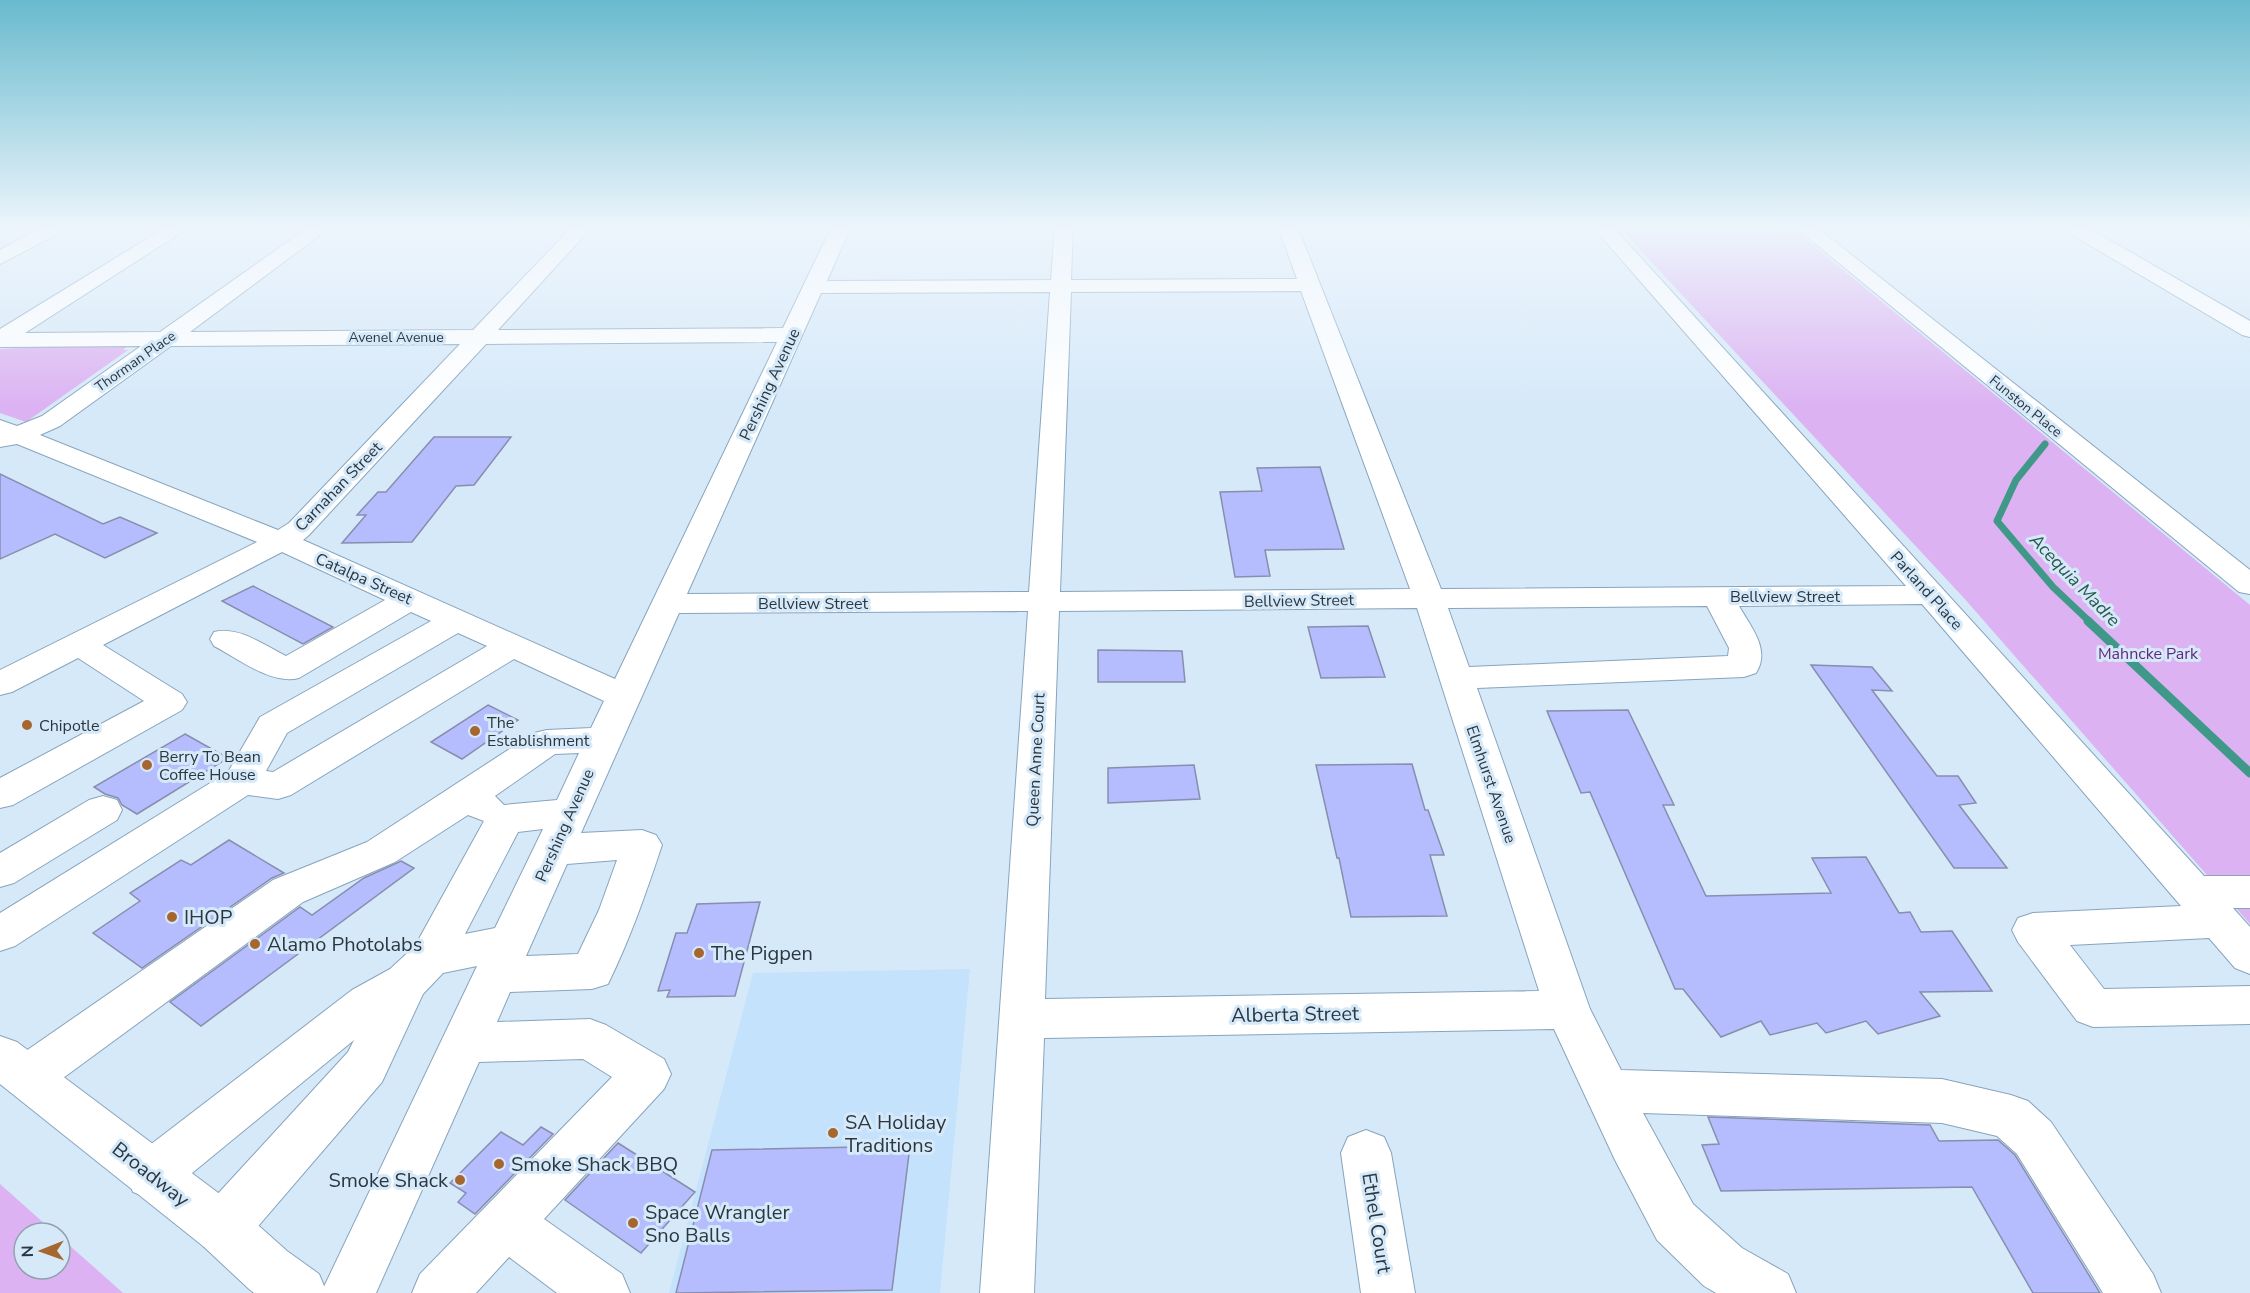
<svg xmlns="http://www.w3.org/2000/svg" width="2250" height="1293" font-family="'Nunito Sans',sans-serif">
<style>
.built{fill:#c4e2fc}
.green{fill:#dcb2f2}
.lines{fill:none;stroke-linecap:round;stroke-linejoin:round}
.stream-far1{stroke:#409988;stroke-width:7}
.stream{stroke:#409988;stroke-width:9}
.building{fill:#b5bdfe;stroke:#898dae;stroke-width:1.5}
.minor-casing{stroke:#87a4bd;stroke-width:2}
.major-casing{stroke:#87a4bd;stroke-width:2}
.minor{fill:#fff;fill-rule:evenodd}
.major{fill:#fff;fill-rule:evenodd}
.poi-dot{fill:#a6662f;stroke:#d6e9f9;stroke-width:2}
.labels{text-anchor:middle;stroke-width:6;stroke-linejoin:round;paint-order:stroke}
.far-street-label{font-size:14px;fill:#2a3741;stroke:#d6e9f9}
.street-label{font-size:16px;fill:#2a3741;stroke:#d6e9f9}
.park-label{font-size:16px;fill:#64277d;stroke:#d6e9f9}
.poi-label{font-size:16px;fill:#2a3741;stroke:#d6e9f9;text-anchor:start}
.water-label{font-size:18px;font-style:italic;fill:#27594c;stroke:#d6e9f9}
.near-poi-label{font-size:20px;fill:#2a3741;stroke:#d6e9f9;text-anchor:start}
.near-street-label{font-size:20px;fill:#2a3741;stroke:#d6e9f9}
</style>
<rect width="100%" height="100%" fill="#d6e9f9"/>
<path class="built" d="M 970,969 L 940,1293 L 669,1293 L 753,973 Z"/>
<g class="green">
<path d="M 1618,226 L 1790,226 L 2250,605 L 2250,924 L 1963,597 Z"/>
<path d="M 53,346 L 127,346 L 123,350 L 128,350 L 26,422 L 0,413 L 0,349 Z"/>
<path d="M 0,1184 L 55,1233 L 24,1233 L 24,1269 L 60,1269 L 60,1237 L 123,1293 L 0,1293 Z"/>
</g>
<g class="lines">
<path class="stream-far1" d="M 2045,444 L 2016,480 L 1997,521 L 2053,587 L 2090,622"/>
<path class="stream" d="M 2088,621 L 2250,773"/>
</g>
<g class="building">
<path d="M 434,437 L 511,437 L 474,485 L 456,486 L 412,542 L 342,543 L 366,515 L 357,515 L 378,492 L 386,492 Z"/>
<path d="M 1320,467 L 1344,549 L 1265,550 L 1270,576 L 1235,577 L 1220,492 L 1262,491 L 1257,468 Z"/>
<path d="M 0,474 L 103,524 L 120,517 L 157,533 L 105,558 L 55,534 L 0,559 Z"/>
<path d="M 253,586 L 333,627 L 303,644 L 222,601 Z"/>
<path d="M 1368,626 L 1385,677 L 1321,678 L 1308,627 Z"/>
<path d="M 1098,650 L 1182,651 L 1185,682 L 1098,682 Z"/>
<path d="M 1811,665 L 1872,667 L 1892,691 L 1872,690 L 1937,776 L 1958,776 L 1976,803 L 1959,805 L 2007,868 L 1954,868 Z"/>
<path d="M 488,705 L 518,720 L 462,759 L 431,742 Z"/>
<path d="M 1628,710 L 1674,805 L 1663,805 L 1706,896 L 1831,893 L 1812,858 L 1866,857 L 1899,913 L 1910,912 L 1921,932 L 1952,931 L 1992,991 L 1920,992 L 1940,1016 L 1878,1034 L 1866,1021 L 1826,1033 L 1817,1023 L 1770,1035 L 1761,1021 L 1721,1037 L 1683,989 L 1675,989 L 1590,792 L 1581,793 L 1547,711 Z"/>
<path d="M 185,734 L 228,758 L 137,814 L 122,805 L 118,798 L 105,794 L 94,787 Z"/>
<path d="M 1412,764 L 1425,810 L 1428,810 L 1444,855 L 1430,855 L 1447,916 L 1351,917 L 1339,858 L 1337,858 L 1316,765 Z"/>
<path d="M 1194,765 L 1200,799 L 1108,803 L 1108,768 Z"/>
<path d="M 229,840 L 284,873 L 272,878 L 142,968 L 93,933 L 140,901 L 130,893 L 181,860 L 191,865 Z"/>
<path d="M 401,861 L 414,868 L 201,1026 L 170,1002 L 300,907 L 312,915 L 364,878 Z"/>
<path d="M 760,902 L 735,996 L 667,997 L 670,990 L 658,991 L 676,933 L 687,933 L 697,904 Z"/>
<path d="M 1708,1117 L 1930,1125 L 1939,1141 L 1998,1140 L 2015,1155 L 2100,1293 L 2033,1293 L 1972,1187 L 1721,1191 L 1702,1145 L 1719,1144 Z"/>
<path d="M 541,1127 L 553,1134 L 475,1214 L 458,1202 L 466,1193 L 450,1183 L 501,1132 L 523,1145 Z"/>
<path d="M 618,1143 L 695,1192 L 641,1253 L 565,1200 Z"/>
<path d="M 910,1146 L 892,1290 L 676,1293 L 712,1150 Z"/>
</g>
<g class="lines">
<g class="minor-casing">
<g id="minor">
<path d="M 43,226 L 67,226 L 65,230 L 0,264 L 0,250 Z"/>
<path d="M 168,226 L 191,226 L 25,333 L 160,332 L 310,226 L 332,226 L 190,332 L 473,330 L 573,226 L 593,226 L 498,330 L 783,328 L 832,226 L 851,226 L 827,281 L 1051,280 L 1055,226 L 1073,226 L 1071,280 L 1297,279 L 1278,226 L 1297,226 L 1441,589 L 1906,586 L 1592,226 L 1612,226 L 2204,876 L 2250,876 L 2250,908 L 2233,908 L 2250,927 L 2250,974 L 2235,968 L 2209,938 L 2070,945 L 2104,989 L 2250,986 L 2250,1024 L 2093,1027 L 2077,1021 L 2018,942 L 2012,930 L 2018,918 L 2033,913 L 2181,906 L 1922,604 L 1739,606 C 1751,627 1771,650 1756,673 L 1744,677 L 1477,688 L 1590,1009 L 1621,1070 L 1942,1079 L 2011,1095 L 2028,1101 L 2051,1122 L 2153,1274 L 2161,1293 L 2103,1293 L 2017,1154 L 1997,1136 L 1942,1123 L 1643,1113 L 1693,1204 L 1742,1248 L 1788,1274 L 1796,1293 L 1716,1293 L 1704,1286 L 1657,1240 L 1615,1160 L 1554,1029 L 1044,1038 L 1034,1293 L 980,1293 L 1028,611 L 679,613 L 581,833 L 642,830 L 656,835 L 662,845 C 646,893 630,939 608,984 L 592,989 L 510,992 L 497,1022 L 590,1019 L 606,1025 L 664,1059 L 671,1074 L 664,1089 L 544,1219 L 622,1274 L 630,1293 L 557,1293 L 509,1257 L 476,1293 L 412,1293 L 420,1274 L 612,1077 L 583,1059 L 479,1062 L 376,1293 L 321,1293 L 477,966 L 443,973 L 423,994 L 382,1082 L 241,1246 L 222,1254 L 203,1246 L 196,1228 L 203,1210 L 348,1052 L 354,1040 L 169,1192 L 151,1199 L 133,1192 L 126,1175 L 133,1158 L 352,990 L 390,969 L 415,946 L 484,821 L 468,815 L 395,862 L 303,902 L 44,1092 L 27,1098 L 10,1092 L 3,1077 L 10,1062 L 273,880 L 367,842 L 534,733 L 547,730 L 591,728 L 604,701 L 514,659 L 291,795 L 278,799 L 248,795 L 15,946 L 0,951 L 0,913 L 228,772 L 260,717 L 431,621 L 411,612 L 299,678 C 271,685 239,659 214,646 L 210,639 L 214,632 C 239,626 264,645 286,656 L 385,600 L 282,552 L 103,645 L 182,694 L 187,702 L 182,710 L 13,805 L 0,808 L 0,778 L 144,701 L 78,658 L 12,692 L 0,695 L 0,670 L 257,542 L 17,444 L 0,447 L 0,420 L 17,426 L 42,416 L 141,346 L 0,347 L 0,329 ZM 1301,291 L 1410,589 L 1060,592 L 1071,292 ZM 1050,292 L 1029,592 L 687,594 L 821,293 ZM 777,342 L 615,679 L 303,540 L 309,535 L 486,344 ZM 460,344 L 289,523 L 278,530 L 40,435 L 60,426 L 171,346 ZM 1707,606 L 1729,648 L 1728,656 L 1469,667 L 1448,608 ZM 1417,608 L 1539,991 L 1045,999 L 1059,611 ZM 458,633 L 487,646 L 273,772 L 266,771 L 287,733 ZM 579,753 L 557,800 L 504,805 L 495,796 L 555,754 ZM 543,829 L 495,928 L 465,934 L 518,832 ZM 617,860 L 599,910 L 578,954 L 526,956 L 567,864 Z"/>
<path d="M 1794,226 L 1815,226 L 2250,570 L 2250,594 L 2239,592 Z"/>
<path d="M 2062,226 L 2085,226 L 2250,321 L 2250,337 L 2242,335 L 2064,230 Z"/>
<path d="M 103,796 L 117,800 L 122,810 L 117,820 L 14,883 L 0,887 L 0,853 L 89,800 Z"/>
<path d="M 1366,1130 L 1384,1137 L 1391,1153 L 1415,1293 L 1361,1293 L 1341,1153 L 1348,1137 Z"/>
</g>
</g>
<g class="major-casing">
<path id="major" d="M 0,1036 L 17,1042 L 241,1210 L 287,1251 L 319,1274 L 327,1293 L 254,1293 L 249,1289 L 203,1246 L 0,1084 Z"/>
</g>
<use href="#minor" class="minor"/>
<use href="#major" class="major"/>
</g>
<linearGradient id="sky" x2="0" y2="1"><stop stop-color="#69bace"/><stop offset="0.56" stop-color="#edf5fc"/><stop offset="1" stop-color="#edf5fc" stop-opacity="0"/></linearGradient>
<rect width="2250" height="407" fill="url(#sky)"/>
<g class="poi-dot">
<circle cx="27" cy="725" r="6"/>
<circle cx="475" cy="731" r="6"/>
<circle cx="147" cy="765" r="6"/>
<circle cx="172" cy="917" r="6"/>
<circle cx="255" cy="944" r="6"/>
<circle cx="699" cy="953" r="6"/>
<circle cx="833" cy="1133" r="6"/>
<circle cx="499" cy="1164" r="6"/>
<circle cx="460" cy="1180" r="6"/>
<circle cx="633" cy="1223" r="6"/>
</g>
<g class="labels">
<g class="far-street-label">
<text x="396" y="342">Avenel Avenue</text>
<text transform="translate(135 361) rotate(-35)" y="5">Thorman Place</text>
<text transform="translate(2026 406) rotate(39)" y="5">Funston Place</text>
</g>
<g class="street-label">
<text transform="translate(769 384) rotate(-65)" y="6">Pershing Avenue</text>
<text transform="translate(338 486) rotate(-46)" y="6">Carnahan Street</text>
<text transform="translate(364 578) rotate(24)" y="6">Catalpa Street</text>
<text transform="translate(1927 590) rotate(48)" y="6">Parland Place</text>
<text x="1785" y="602">Bellview Street</text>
<text transform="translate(1299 600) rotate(-1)" y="6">Bellview Street</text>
<text x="813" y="609">Bellview Street</text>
<text transform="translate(1035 760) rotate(-87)" y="6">Queen Anne Court</text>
<text transform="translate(1492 784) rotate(71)" y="6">Elmhurst Avenue</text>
<text transform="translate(564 825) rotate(-66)" y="6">Pershing Avenue</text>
</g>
<g class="park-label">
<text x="2148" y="659">Mahncke Park</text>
</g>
<g class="poi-label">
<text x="487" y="728">The<tspan x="487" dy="18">Establishment</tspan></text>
<text x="39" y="731">Chipotle</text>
<text x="159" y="762">Berry To Bean<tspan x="159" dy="18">Coffee House</tspan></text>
</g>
<g class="water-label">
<text transform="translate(2075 580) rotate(46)" y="6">Acequia Madre</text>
</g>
<g class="near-poi-label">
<text x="184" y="924">IHOP</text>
<text x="267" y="951">Alamo Photolabs</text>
<text x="711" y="960">The Pigpen</text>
<text x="845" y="1129">SA Holiday<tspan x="845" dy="23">Traditions</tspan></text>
<text x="511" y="1171">Smoke Shack BBQ</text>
<text x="448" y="1187" text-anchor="end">Smoke Shack</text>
<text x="645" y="1219">Space Wrangler<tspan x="645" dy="23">Sno Balls</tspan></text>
</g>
<g class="near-street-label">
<text transform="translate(1295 1014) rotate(-1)" y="7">Alberta Street</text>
<text transform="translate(151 1174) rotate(38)" y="7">Broadway</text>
<text transform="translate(1377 1223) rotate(81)" y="7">Ethel Court</text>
</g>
</g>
<g transform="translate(42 1251) rotate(269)"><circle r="28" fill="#d6e9f9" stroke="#91a2af" stroke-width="1.5"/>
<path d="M0-4.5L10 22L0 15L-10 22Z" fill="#a6662f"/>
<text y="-9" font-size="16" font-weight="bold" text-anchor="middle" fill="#2a3741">N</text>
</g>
</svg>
